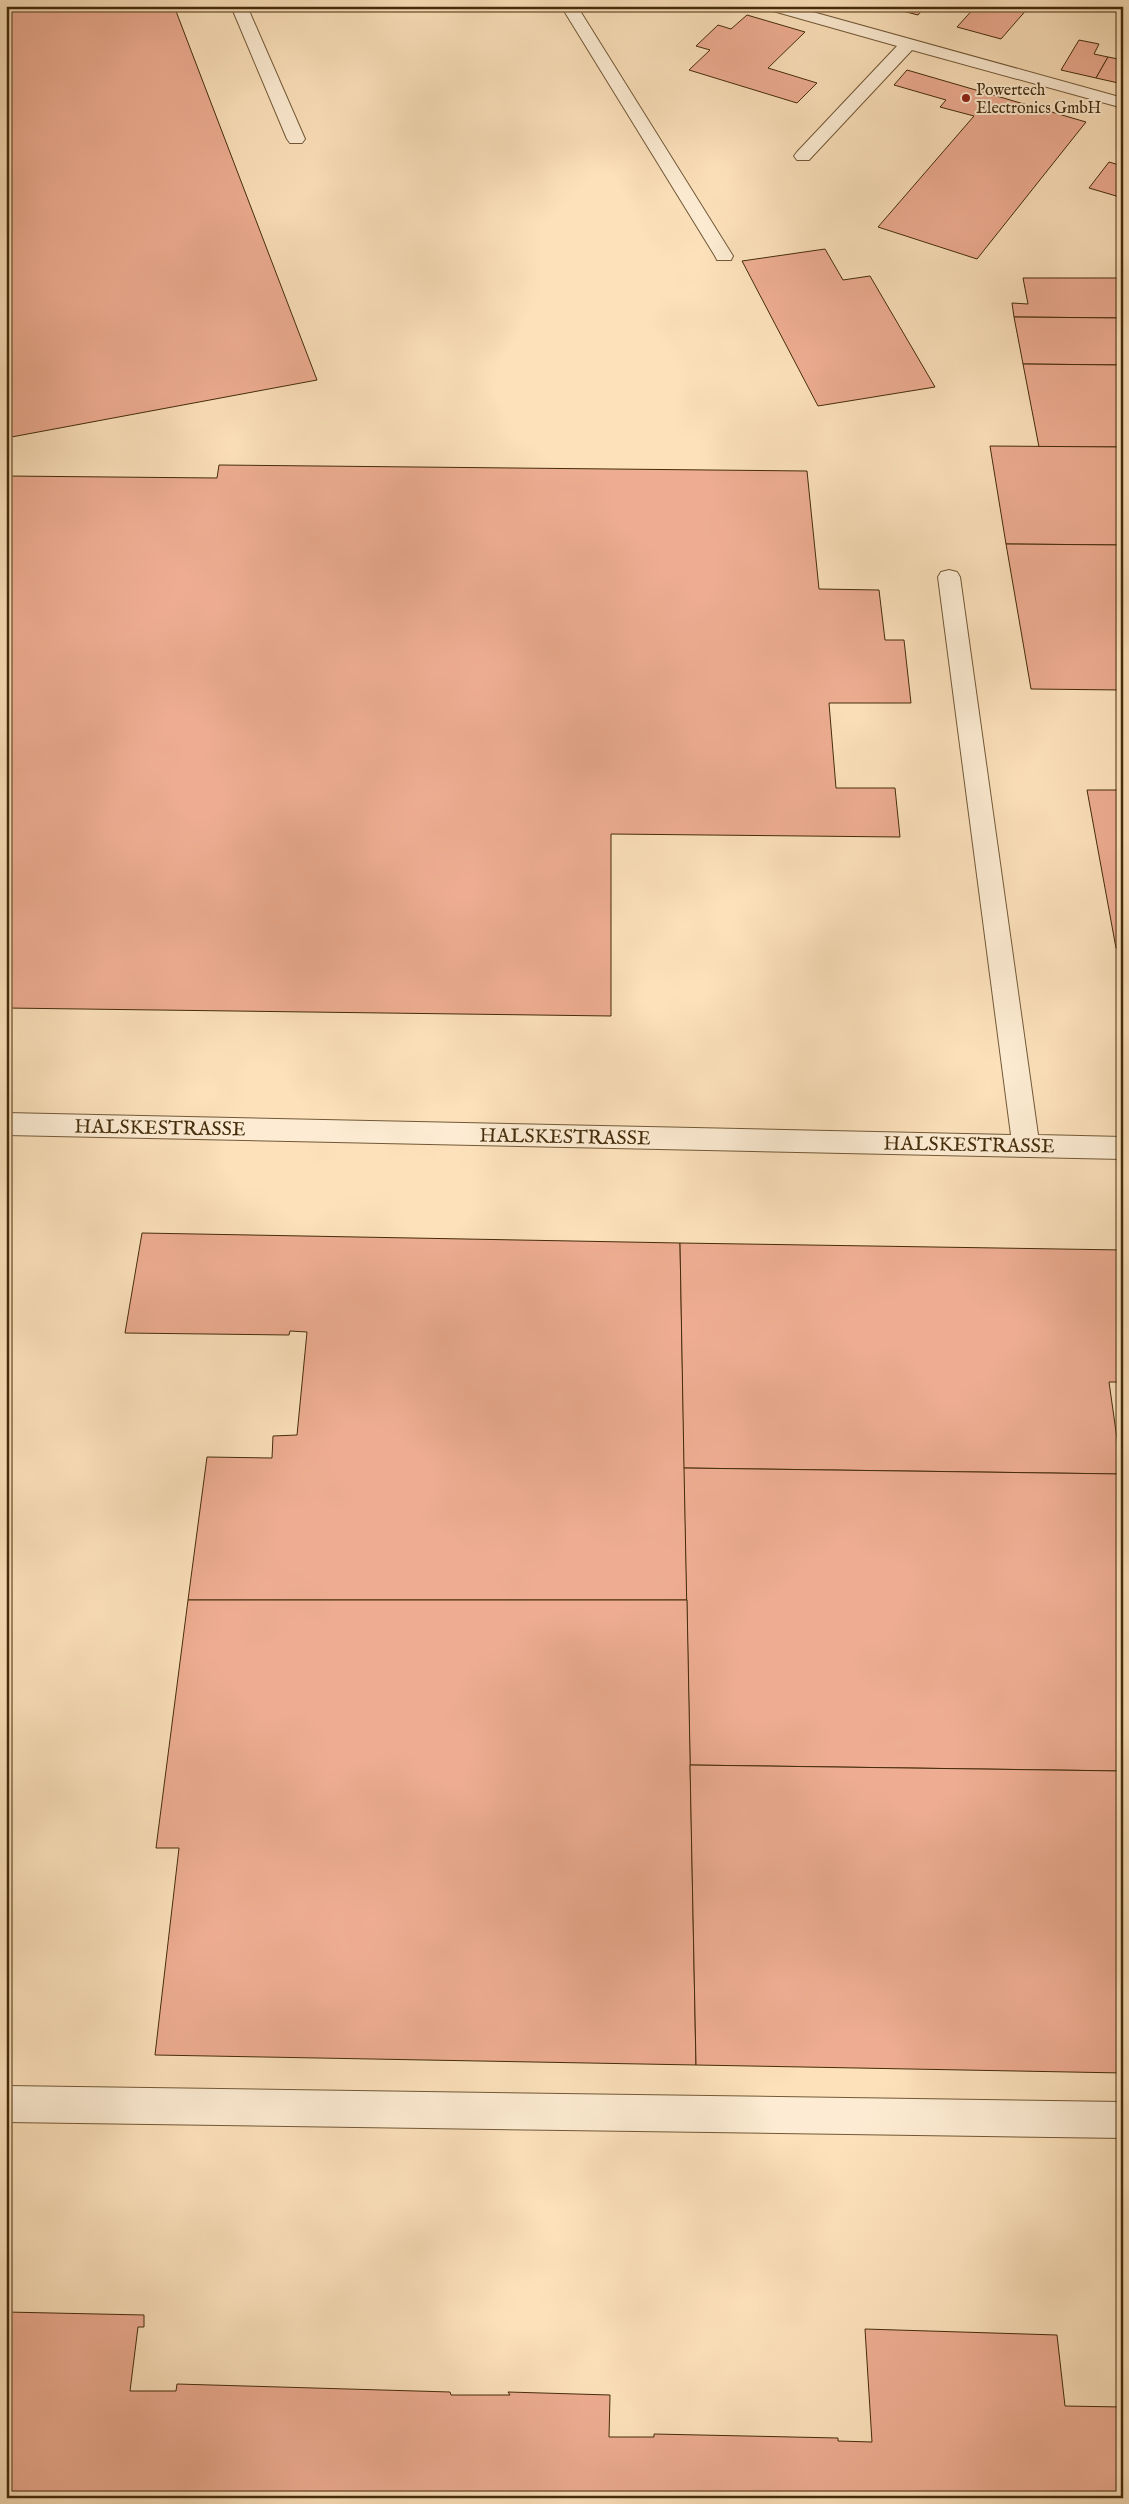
<svg xmlns="http://www.w3.org/2000/svg" width="1129" height="2504" font-family="'IM FELL English',serif">
<style>
.building{fill:#eead92;stroke:#442c0b}
.lines{fill:none;stroke-linecap:round;stroke-linejoin:round}
.minor-casing{stroke:#725937;stroke-width:2}
.minor{fill:#fdecd3;fill-rule:evenodd}
.poi-dot{fill:#8f2418;stroke:#fdecd3;stroke-width:2}
.labels{text-anchor:middle;stroke-width:4;stroke-linejoin:round;paint-order:stroke}
.far-poi-label{font-size:16px;fill:#442c0b;stroke:#fdecd3;text-anchor:start}
.street-label{font-size:20px;fill:#442c0b;stroke:#fdecd3}
</style>
<rect width="100%" height="100%" fill="#fce1bb"/>
<filter id="stains"><feTurbulence type="fractalNoise" baseFrequency=".004" numOctaves="4"/><feColorMatrix values="0 0 0 0 .2 0 0 0 0 .09 0 0 0 0 .02 0 0 0 .5 -.17"/></filter>
<radialGradient id="worn" r=".72"><stop offset=".6" stop-color="#630" stop-opacity="0"/><stop offset="1" stop-color="#630" stop-opacity=".3"/></radialGradient>
<g class="building">
<path d="M 6,6 L 174,6 L 317,380 L 6,438 Z"/>
<path d="M 883,6 L 925,6 L 918,15 Z"/>
<path d="M 976,6 L 1022,6 L 1028,8 L 1001,39 L 957,27 Z"/>
<path d="M 747,15 L 805,32 L 768,68 L 817,83 L 797,103 L 689,70 L 710,50 L 696,46 L 718,25 L 731,29 Z"/>
<path d="M 1079,40 L 1099,44 L 1094,54 L 1108,57 L 1096,78 L 1061,70 Z"/>
<path d="M 1108,57 L 1123,60 L 1123,84 L 1096,78 Z"/>
<path d="M 907,70 L 1086,122 L 977,259 L 878,227 L 974,116 L 940,107 L 946,100 L 894,85 Z"/>
<path d="M 1123,160 L 1123,198 L 1089,188 L 1109,162 L 1119,165 Z"/>
<path d="M 825,249 L 843,280 L 870,276 L 935,387 L 818,406 L 742,261 Z"/>
<path d="M 1023,278 L 1123,278 L 1123,318 L 1014,317 L 1012,303 L 1028,304 Z"/>
<path d="M 1014,317 L 1123,318 L 1123,365 L 1023,364 Z"/>
<path d="M 1023,364 L 1123,365 L 1123,447 L 1039,447 Z"/>
<path d="M 990,446 L 1123,447 L 1123,545 L 1006,544 Z"/>
<path d="M 219,465 L 807,471 L 819,589 L 879,590 L 885,640 L 904,640 L 911,703 L 829,703 L 836,788 L 895,788 L 900,837 L 611,834 L 611,1016 L 6,1008 L 6,476 L 217,478 Z"/>
<path d="M 1006,544 L 1123,545 L 1123,690 L 1031,689 Z"/>
<path d="M 1087,790 L 1123,790 L 1123,948 L 1116,948 Z"/>
<path d="M 142,1233 L 680,1243 L 687,1600 L 188,1600 L 207,1457 L 272,1458 L 273,1436 L 297,1435 L 307,1332 L 290,1331 L 289,1335 L 125,1333 Z"/>
<path d="M 680,1243 L 1123,1250 L 1123,1382 L 1109,1382 L 1122,1474 L 684,1468 Z"/>
<path d="M 684,1468 L 1122,1474 L 1123,1771 L 690,1765 Z"/>
<path d="M 188,1600 L 687,1600 L 696,2065 L 155,2055 L 179,1848 L 156,1848 Z"/>
<path d="M 690,1765 L 1123,1771 L 1123,2073 L 696,2065 Z"/>
<path d="M 6,2312 L 144,2315 L 144,2327 L 138,2327 L 130,2391 L 176,2391 L 177,2384 L 450,2392 L 451,2395 L 510,2395 L 508,2392 L 610,2395 L 609,2437 L 654,2437 L 654,2434 L 838,2438 L 838,2441 L 872,2442 L 865,2329 L 1057,2335 L 1065,2406 L 1123,2407 L 1123,2498 L 6,2498 Z"/>
</g>
<g class="lines">
<g class="minor-casing">
<g id="minor">
<path d="M 231,6 L 247,6 L 305,139 L 302,143 L 290,143 L 287,139 Z"/>
<path d="M 561,6 L 577,6 L 733,256 L 731,260 L 717,260 L 715,256 Z"/>
<path d="M 764,6 L 791,6 L 1123,98 L 1123,108 L 912,50 L 809,160 L 797,160 L 794,156 L 797,152 L 897,46 L 766,9 Z"/>
<path d="M 949,570 L 957,572 L 960,577 L 1038,1135 L 1123,1137 L 1123,1159 L 6,1135 L 6,1113 L 1011,1135 L 938,577 L 941,572 Z"/>
<path d="M 6,2086 L 1123,2102 L 1123,2138 L 6,2122 Z"/>
</g>
</g>
<use href="#minor" class="minor"/>
</g>
<circle class="poi-dot" cx="966" cy="98" r="5"/>
<g class="labels">
<g class="far-poi-label">
<text x="976" y="95">Powertech<tspan x="976" dy="18">Electronics GmbH</tspan></text>
</g>
<g class="street-label">
<text transform="translate(160 1127) rotate(1)" y="7">HALSKESTRASSE</text>
<text transform="translate(565 1136) rotate(1)" y="7">HALSKESTRASSE</text>
<text transform="translate(969 1144) rotate(1)" y="7">HALSKESTRASSE</text>
</g>
</g>
<rect width="1129" height="2504" fill="none" stroke="#fce1bb" stroke-width="25"/>
<rect x="8" y="8" width="1114" height="2489" fill="none" stroke="#442c0b" stroke-width="2.5"/>
<rect x="12" y="12" width="1104" height="2479" fill="none" stroke="#442c0b"/>
<rect width="100%" height="100%" filter="url(#stains)"/>
<rect width="100%" height="100%" fill="url(#worn)"/>
</svg>
